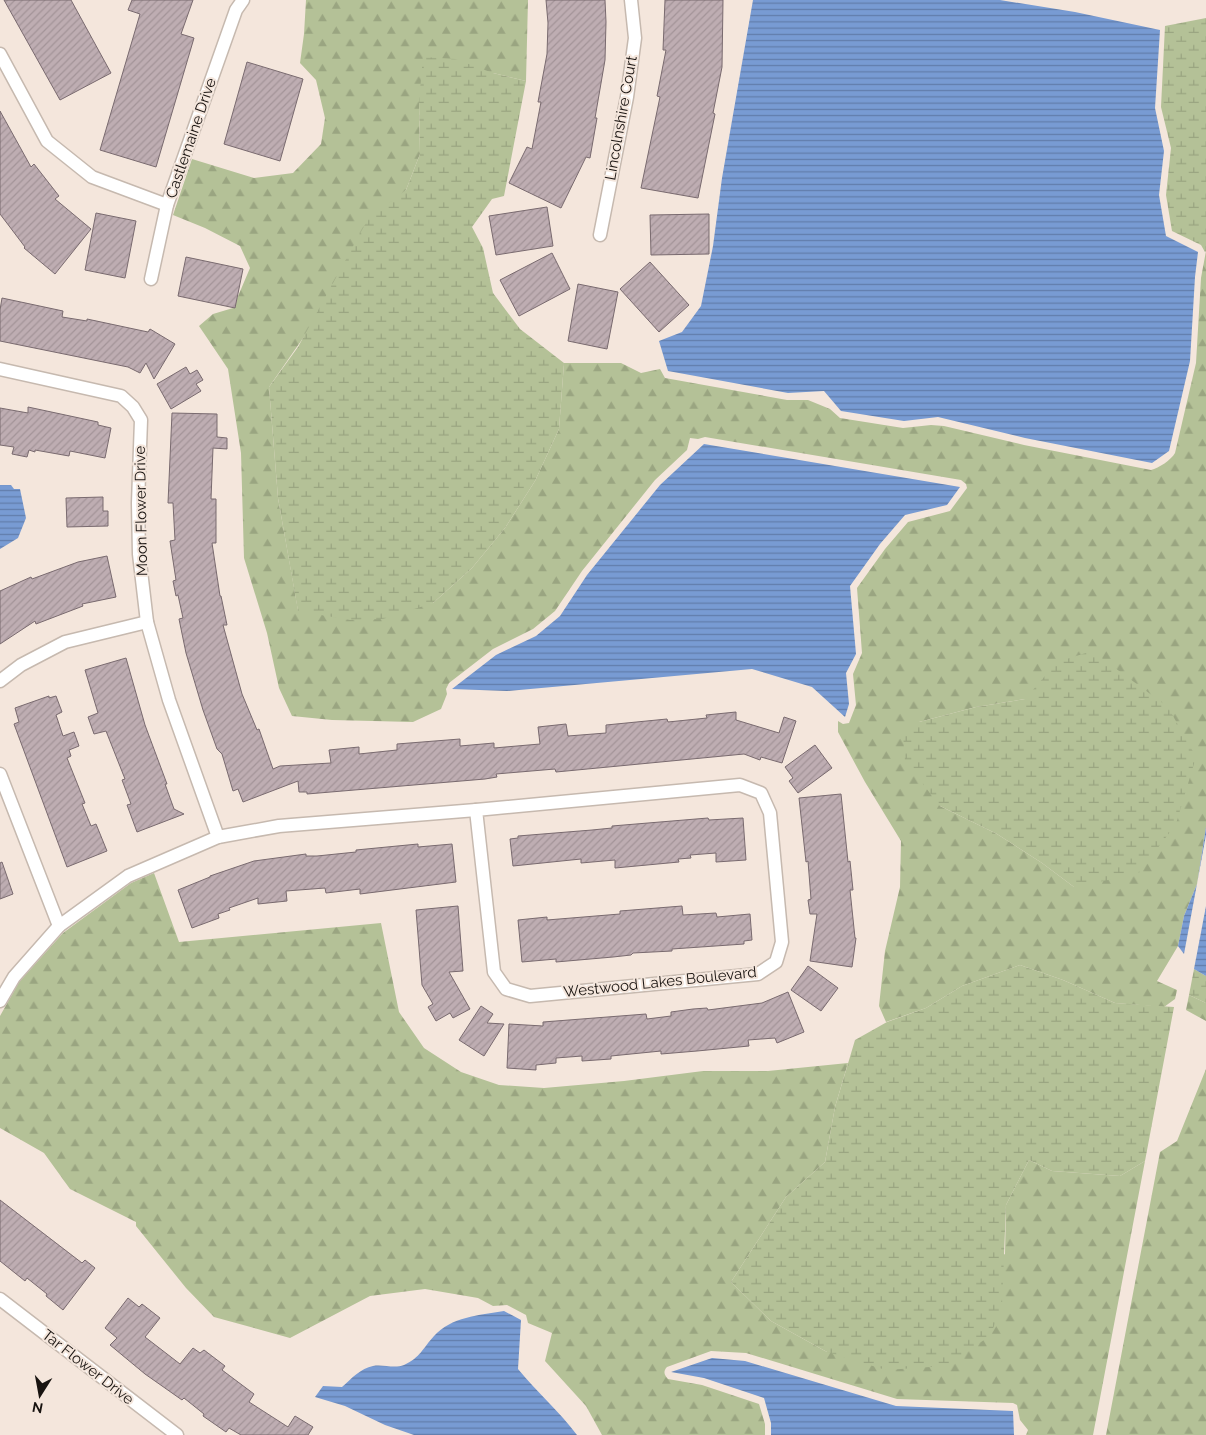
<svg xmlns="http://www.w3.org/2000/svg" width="1206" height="1435" font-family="Raleway,sans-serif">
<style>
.forest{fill:url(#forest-firs);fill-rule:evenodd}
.wetland{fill:url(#wetland-marsh)}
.water{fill:url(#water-rules)}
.building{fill:url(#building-hatch);stroke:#796a6f}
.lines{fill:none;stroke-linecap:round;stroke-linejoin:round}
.street-casing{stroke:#c6b9af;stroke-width:15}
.street{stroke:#fff;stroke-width:12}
.labels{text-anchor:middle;stroke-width:4;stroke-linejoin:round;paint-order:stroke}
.street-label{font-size:15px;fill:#181310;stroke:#f4e6dc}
</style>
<defs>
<pattern id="forest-firs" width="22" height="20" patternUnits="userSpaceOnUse" patternTransform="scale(1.25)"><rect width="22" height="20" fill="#b4c197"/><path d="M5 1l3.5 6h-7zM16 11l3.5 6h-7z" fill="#9aa581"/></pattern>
<pattern id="wetland-marsh" width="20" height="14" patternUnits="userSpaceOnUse" patternTransform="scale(1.25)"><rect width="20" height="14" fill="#b4c197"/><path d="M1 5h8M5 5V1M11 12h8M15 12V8" fill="none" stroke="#9aa581"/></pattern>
<pattern id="water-rules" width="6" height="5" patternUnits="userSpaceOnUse" patternTransform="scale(1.25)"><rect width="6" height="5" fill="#789bd3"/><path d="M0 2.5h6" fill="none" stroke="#617daa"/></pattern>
<pattern id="building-hatch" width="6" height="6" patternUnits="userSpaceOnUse" patternTransform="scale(1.25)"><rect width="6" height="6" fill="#beadb2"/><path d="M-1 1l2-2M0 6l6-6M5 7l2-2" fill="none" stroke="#a39498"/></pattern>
</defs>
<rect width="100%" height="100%" fill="#f4e6dc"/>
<g class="forest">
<path d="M 306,0 L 528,0 L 526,81 L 493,73 L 419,101 L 420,154 L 406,190 L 269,387 L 278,498 L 298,610 L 433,603 L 472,568 L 505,528 L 535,481 L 559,429 L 564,363 L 621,363 L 641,373 L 660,369 L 665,378 L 787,400 L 808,400 L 830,409 L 840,418 L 903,428 L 931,425 L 944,426 L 1024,445 L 1151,470 C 1159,468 1171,460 1175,453 L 1196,363 L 1201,278 L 1206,251 L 1206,827 L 1197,884 L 1184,916 L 1178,946 L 1157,981 L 1177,990 L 1175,999 L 1164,1007 L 1115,1003 L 1063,980 L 1020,965 L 962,986 L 926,1008 L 886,1022 L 879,1006 L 885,951 L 900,887 L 901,841 L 865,782 L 838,732 L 838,721 L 843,724 L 849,723 L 856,705 L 853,674 L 862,653 L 857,588 L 885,549 L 908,522 L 950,511 L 967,488 L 966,484 L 961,480 L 705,437 L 698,439 L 690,438 L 687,450 L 655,480 L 582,571 L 555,611 L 533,629 L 493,649 L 449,683 L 446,689 L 447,694 L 441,709 L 413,722 L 332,720 L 292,716 L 279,688 L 267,633 L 244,558 L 241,453 L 228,369 L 199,326 L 213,314 L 233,308 L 250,268 L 240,246 L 205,228 L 173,215 L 192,159 L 254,178 L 293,173 L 321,144 L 325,118 L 316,80 L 300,63 L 304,34 ZM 1025,699 L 1074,887 L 1042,863 L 997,834 L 940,806 L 919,722 L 976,707 Z"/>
<path d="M 154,873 L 179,942 L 381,923 L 399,1012 L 424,1048 L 461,1072 L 499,1085 L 544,1088 L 624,1081 L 703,1071 L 768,1071 L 848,1063 L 835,1107 L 825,1162 L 786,1197 L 731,1282 L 771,1321 L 827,1352 L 1005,1254 L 1006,1205 L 1029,1160 L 1052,1171 L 1120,1176 L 1145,1161 L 1093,1435 L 1026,1435 L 1028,1430 L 1020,1420 L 1017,1405 L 1013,1403 L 897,1399 L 746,1353 L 711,1351 L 667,1367 C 663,1371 664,1375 668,1379 L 702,1385 L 759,1404 L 765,1424 L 765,1435 L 602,1435 L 586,1406 L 545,1361 L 552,1333 L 528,1323 L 526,1315 L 507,1305 L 493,1306 L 478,1298 L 425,1289 L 370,1296 L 290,1338 L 214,1317 L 186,1288 L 136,1226 L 136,1222 L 70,1189 L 44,1153 L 0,1128 L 0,1016 L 19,982 L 63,933 L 131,883 Z"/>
<path d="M 1189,995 L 1206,1003 L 1206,1021 L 1186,1010 Z"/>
<path d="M 1206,1069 L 1206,1435 L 1106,1435 L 1160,1152 L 1177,1141 Z"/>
</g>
<g class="wetland">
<path d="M 1206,18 L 1206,251 L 1205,252 L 1201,245 L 1172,231 L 1166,195 L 1171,148 L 1161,107 L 1165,26 Z"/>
<path d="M 423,57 L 455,59 L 493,73 L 526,81 L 504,196 L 492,199 L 472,227 L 483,248 L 493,293 L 520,329 L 564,363 L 559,429 L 535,481 L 505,528 L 472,568 L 433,603 L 383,619 L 350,620 L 298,611 L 278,498 L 269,387 L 298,347 L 368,219 L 406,190 L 420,154 L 419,101 Z"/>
<path d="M 1092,651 L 1168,707 L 1196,757 L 1176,824 L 1138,874 L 1074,887 L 1042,863 L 997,834 L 940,806 L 905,761 L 903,733 L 919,722 L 976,707 L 1025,699 L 1057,662 Z"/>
<path d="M 1020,965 L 1063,980 L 1115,1003 L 1174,1007 L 1145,1161 L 1120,1176 L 1052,1171 L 1029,1160 L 1006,1205 L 1002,1306 L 990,1336 L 945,1366 L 886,1370 L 827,1352 L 771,1321 L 731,1282 L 786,1197 L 825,1162 L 835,1107 L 855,1040 L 887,1022 L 926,1008 L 962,986 Z"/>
<path d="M 1194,969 L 1206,976 L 1206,1003 L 1189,995 Z"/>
</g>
<g class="water">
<path d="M 753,0 L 1000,0 L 1075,12 L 1160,30 L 1155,108 L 1164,151 L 1159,195 L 1166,236 L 1198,252 L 1195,277 L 1190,361 L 1169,451 L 1152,463 L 1025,438 L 938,417 L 904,421 L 841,411 L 824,391 L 788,393 L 668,371 L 659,341 L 682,332 L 701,306 L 713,246 L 722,178 Z"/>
<path d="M 704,444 L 960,487 L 947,505 L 905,515 L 880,544 L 850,586 L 856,654 L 846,673 L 849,704 L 845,717 L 812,687 L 752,669 L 507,691 L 452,689 L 496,655 L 536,636 L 560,616 L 587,575 L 660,485 Z"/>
<path d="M 0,485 L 11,485 L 14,489 L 20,489 L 26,518 L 18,538 L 0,549 Z"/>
<path d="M 1206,827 L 1206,835 L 1184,954 L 1178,946 L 1184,916 L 1197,884 Z"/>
<path d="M 1206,906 L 1206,976 L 1194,969 Z"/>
<path d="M 504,1311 L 521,1320 L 518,1369 C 537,1392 559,1411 577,1435 L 414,1435 L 385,1425 L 345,1406 L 315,1397 L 323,1386 L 342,1387 C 351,1379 361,1368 373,1366 C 383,1364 394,1369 404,1365 C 421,1357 422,1349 434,1336 C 451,1317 479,1315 504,1311 Z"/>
<path d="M 712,1358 L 745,1361 L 896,1406 L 1013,1411 L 1014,1435 L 771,1435 L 771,1423 L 764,1398 L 704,1378 L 671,1372 Z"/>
</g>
<g class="building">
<path d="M 4,0 L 71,0 L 111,73 L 60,100 Z"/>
<path d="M 132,0 L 193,0 L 181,34 L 194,38 L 156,167 L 100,150 L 140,14 L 128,10 Z"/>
<path d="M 546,0 L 605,0 L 606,22 L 605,60 L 595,118 L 597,118 L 590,158 L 586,157 L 561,208 L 509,183 L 527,147 L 532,149 L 541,102 L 538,102 L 547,54 L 548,23 Z"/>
<path d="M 665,0 L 723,0 L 722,67 L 713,113 L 715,114 L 698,198 L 641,188 L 660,97 L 657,96 L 666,50 L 663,50 Z"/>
<path d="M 247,62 L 303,79 L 280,161 L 224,144 Z"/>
<path d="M 0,111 L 31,167 L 34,164 L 59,196 L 55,199 L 91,229 L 55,274 L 24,248 L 25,247 L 0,214 Z"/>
<path d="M 547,207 L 553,246 L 496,255 L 489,216 Z"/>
<path d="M 96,213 L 136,221 L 125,278 L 85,270 Z"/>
<path d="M 709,214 L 709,254 L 651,255 L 650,215 Z"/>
<path d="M 552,253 L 570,289 L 519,316 L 500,280 Z"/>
<path d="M 186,257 L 243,269 L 235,308 L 178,296 Z"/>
<path d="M 650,262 L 689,305 L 659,332 L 620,289 Z"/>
<path d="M 578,284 L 618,292 L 607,349 L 568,341 Z"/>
<path d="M 2,298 L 63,311 L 62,317 L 87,321 L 87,319 L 148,332 L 150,329 L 175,344 L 154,379 L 146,363 L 140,373 L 128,367 L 0,341 L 0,310 Z"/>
<path d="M 186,367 L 190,374 L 197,370 L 203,380 L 196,384 L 201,391 L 171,409 L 157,384 Z"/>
<path d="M 28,407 L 98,422 L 98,425 L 111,428 L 105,458 L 70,451 L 69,456 L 35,450 L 35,452 L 29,450 L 27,457 L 12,454 L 14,447 L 0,445 L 0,408 L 28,413 Z"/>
<path d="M 172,413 L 217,414 L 217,437 L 227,438 L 227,449 L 213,448 L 211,499 L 216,499 L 216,543 L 212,543 L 220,596 L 221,596 L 227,625 L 223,625 L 242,694 L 257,730 L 259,729 L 273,769 L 280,766 L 331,763 L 329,750 L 359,747 L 359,754 L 397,750 L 397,744 L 460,739 L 460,746 L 494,743 L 494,748 L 540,744 L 538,727 L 566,724 L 568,736 L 606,733 L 606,725 L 667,719 L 668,722 L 707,718 L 706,715 L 736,712 L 736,720 L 779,733 L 784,717 L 796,721 L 782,763 L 761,757 L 760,760 L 744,754 L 556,772 L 555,769 L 496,774 L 497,777 L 485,779 L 307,794 L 307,792 L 299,792 L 298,781 L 243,802 L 238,789 L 233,791 L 222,754 L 217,749 L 203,710 L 186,653 L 179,619 L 183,618 L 178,595 L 176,596 L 173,581 L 176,580 L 170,541 L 175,540 L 173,503 L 168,503 Z"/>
<path d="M 103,497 L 103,511 L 108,511 L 108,526 L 67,527 L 66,498 Z"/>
<path d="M 107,556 L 116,597 L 82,604 L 83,606 L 36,624 L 35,621 L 0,644 L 0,591 L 31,577 L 32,579 L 78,562 Z"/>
<path d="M 126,658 L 145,725 L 167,784 L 165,784 L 174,809 L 184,814 L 137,832 L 127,805 L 131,804 L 122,780 L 125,779 L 106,731 L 94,734 L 88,717 L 98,713 L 85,670 Z"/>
<path d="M 49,696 L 49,698 L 56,696 L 62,712 L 56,715 L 63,736 L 74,732 L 79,746 L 69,750 L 71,756 L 67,758 L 85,803 L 82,804 L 91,826 L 96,824 L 107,851 L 67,867 L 14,724 L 19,722 L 15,708 Z"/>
<path d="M 815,745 L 832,768 L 798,793 L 789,781 L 793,778 L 785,767 Z"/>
<path d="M 841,794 L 848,862 L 850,861 L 853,890 L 850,890 L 855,938 L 856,938 L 852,967 L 810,961 L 817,914 L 810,914 L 808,900 L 811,899 L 808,861 L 806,862 L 799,798 Z"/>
<path d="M 708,818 L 709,820 L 743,818 L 746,860 L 716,862 L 716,853 L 690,855 L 691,858 L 678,859 L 679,862 L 615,868 L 615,860 L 581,863 L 581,859 L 513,866 L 510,839 L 518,838 L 518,836 L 592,830 L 612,828 L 612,826 Z"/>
<path d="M 418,844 L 418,847 L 452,844 L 456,882 L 360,894 L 360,889 L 326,893 L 325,888 L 286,891 L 287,901 L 258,904 L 258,898 L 229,908 L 230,910 L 218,914 L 219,918 L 192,928 L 178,890 L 210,877 L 210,876 L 254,861 L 306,854 L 306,856 L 317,856 L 356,852 L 356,850 Z"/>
<path d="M 2,862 L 13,894 L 0,899 L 0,863 Z"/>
<path d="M 458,906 L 463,971 L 449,972 L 470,1009 L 453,1018 L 450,1013 L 436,1021 L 428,1007 L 433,1004 L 422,985 L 416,910 Z"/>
<path d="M 682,906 L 683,915 L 716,913 L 717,917 L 750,914 L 752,940 L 744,941 L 744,944 L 672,949 L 672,951 L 633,953 L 631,955 L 613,957 L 556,962 L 556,959 L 522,962 L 518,920 L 547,917 L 547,920 L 620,914 L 620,911 Z"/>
<path d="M 808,966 L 838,988 L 821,1011 L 791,990 Z"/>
<path d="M 788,992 L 804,1032 L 777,1043 L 775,1038 L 748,1040 L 749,1046 L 697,1051 L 661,1054 L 661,1051 L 611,1056 L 611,1059 L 582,1061 L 582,1056 L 556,1058 L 556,1063 L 536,1065 L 536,1070 L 507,1068 L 509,1024 L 543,1026 L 543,1022 L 646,1014 L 647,1019 L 671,1016 L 671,1012 L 693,1009 L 707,1008 L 708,1010 L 762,1003 Z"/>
<path d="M 481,1006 L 493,1014 L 487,1023 L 504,1024 L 484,1056 L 459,1040 Z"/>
<path d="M 0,1200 L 82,1263 L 85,1260 L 95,1268 L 63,1310 L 46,1296 L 47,1294 L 27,1278 L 25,1281 L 0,1261 Z"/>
<path d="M 128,1298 L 139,1307 L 142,1304 L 160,1318 L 145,1337 L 180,1364 L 193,1348 L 200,1353 L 204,1350 L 225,1366 L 222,1370 L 254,1394 L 249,1402 L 288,1427 L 295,1416 L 313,1427 L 308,1435 L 241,1435 L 229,1428 L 226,1432 L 203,1416 L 204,1414 L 184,1398 L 182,1400 L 145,1374 L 110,1345 L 117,1338 L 105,1328 Z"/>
</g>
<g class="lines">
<g class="street-casing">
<g id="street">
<path d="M 0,54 L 47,141 L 92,177 L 167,205"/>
<path d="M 600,235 L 627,97 L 635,38 L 631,0"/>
<path d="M 151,279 L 167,205 L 236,10 L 243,0"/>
<path d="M 0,369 L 121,396 L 133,407 L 141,420 L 138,503 L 139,554 L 147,622 L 169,700 L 218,837"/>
<path d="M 0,681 L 21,665 L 65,642 L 147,622"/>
<path d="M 0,774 L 59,926"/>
<path d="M 740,785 L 761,793 L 770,813 L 782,942 L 776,962 L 758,974 L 530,996 L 506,989 L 494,972 L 476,810 Z"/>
<path d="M 0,1001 L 14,977 L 59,926 L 128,876 L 218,837 L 279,826 L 476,810"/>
<path d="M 0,1299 L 177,1435"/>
</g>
</g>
<use href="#street" class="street"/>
</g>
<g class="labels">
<g class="street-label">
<text transform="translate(621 118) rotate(-80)" y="5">Lincolnshire Court</text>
<text transform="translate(191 138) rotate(-71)" y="5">Castlemaine Drive</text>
<text transform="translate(141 511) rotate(-91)" y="5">Moon Flower Drive</text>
<text transform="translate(660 982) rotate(-6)" y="5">Westwood Lakes Boulevard</text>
<text transform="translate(88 1367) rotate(38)" y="5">Tar Flower Drive</text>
</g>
</g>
<g transform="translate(40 1395) rotate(191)" stroke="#f4e6dc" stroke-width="4" paint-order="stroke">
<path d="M0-4L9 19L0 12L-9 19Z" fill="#181310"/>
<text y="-8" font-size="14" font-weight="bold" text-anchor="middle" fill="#181310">N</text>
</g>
</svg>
